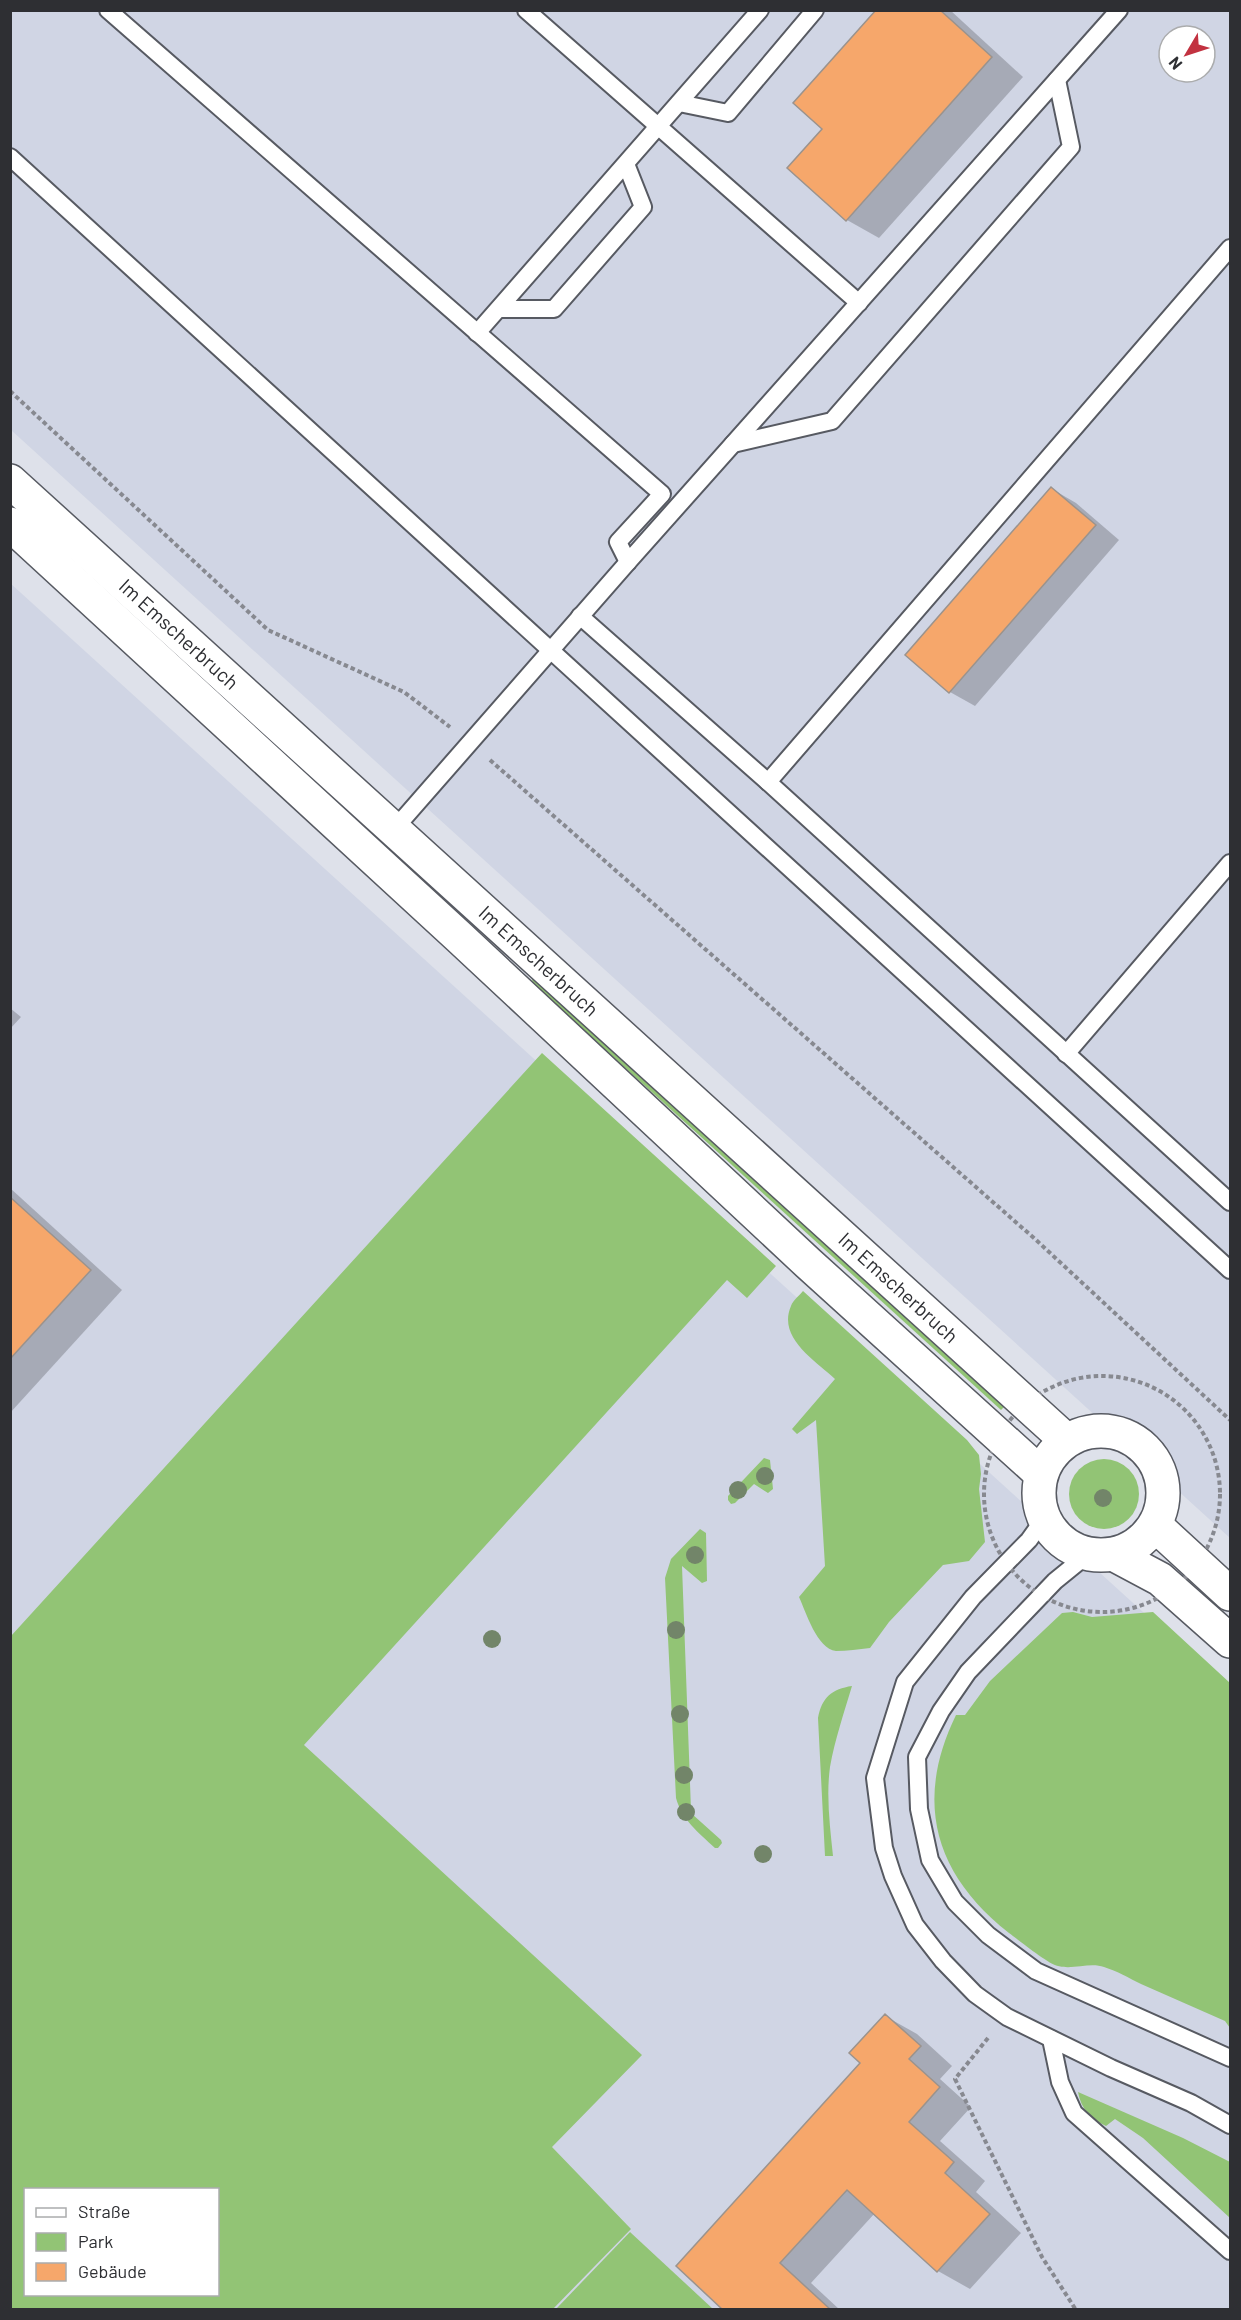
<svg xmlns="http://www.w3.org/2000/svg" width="1241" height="2320" font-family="Barlow,sans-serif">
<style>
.built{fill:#d0d5e4;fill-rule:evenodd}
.green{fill:#92c475;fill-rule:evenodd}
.shadow{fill:#0003}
.building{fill:#f6a76b;stroke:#9b938d;stroke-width:1.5}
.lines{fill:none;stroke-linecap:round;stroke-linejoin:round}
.lane-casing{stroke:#575a62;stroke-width:20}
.secondary-casing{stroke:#575a62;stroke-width:36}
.path{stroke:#878990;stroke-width:4;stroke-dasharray:4.5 3;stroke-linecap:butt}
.lane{stroke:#fff;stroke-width:16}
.secondary{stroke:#fff;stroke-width:33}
.tree{fill:#728569}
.labels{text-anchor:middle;stroke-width:4.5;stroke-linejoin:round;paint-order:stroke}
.street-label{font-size:20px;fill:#2e2f33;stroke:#fff}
</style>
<rect width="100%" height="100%" fill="#dee1ea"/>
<g class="built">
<path d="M 10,11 L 1230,11 L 1230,1538 L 11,430 ZM 1169,36 L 1205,36 L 1205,72 L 1169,72 Z"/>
<path d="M 10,583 L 1230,1691 L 1230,2309 L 11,2309 ZM 26,2190 L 218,2190 L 218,2294 L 26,2294 Z"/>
</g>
<g class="green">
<path d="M 534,974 L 1011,1400 L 1001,1410 L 534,985 L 532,980 Z"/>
<path d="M 542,1053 L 776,1266 L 747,1298 L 727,1280 L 304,1745 L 642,2055 L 552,2147 L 631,2229 L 553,2309 L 11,2309 L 11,1636 ZM 26,2190 L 218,2190 L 218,2294 L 26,2294 Z"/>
<path d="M 803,1291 L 967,1440 L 979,1455 L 981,1474 L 979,1489 L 985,1542 L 969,1561 L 943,1565 L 889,1622 L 870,1648 C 859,1649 847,1651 836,1651 C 817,1649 806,1612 799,1597 L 825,1566 L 816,1420 L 797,1434 L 792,1429 L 835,1379 C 816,1361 777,1338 791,1306 C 793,1300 800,1295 803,1291 Z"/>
<path d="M 764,1458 L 770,1460 L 773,1489 L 768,1493 L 754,1484 L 735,1503 L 731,1504 L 728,1500 L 728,1496 Z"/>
<circle cx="1104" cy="1494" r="35"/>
<path d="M 700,1529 L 706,1533 L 707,1581 L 702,1583 L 682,1566 L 691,1810 L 692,1814 L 721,1840 L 722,1843 L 718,1848 L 715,1848 C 698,1832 682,1820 676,1798 L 665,1578 L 671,1559 Z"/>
<path d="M 1073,1612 L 1092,1617 L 1153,1612 L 1230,1683 L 1230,2028 L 1225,2021 C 1197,2009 1169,1996 1141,1984 C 1129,1978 1117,1971 1104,1967 C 1090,1962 1073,1970 1058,1966 C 1048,1964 1019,1940 1009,1933 C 934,1874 914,1801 956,1715 L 965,1715 L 990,1681 L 1062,1613 Z"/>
<path d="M 852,1686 C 844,1713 835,1739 830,1767 C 826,1796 830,1827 833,1856 L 825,1856 L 818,1718 C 822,1697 832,1689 852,1686 Z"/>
<path d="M 1078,2092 L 1183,2138 L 1230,2162 L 1230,2218 L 1143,2138 L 1115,2119 L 1106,2126 C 1091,2119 1081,2109 1078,2092 Z"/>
<path d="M 630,2232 L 713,2309 L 556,2309 Z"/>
</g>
<g class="shadow">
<path d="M 878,10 L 950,10 L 1023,77 L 879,238 L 847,220 L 824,129 Z"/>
<path d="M 1052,489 L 1076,503 L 1119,540 L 975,706 L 950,692 Z"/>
<path d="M 10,1008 L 21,1017 L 10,1029 Z"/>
<path d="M 10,1188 L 122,1290 L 10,1413 Z"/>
<path d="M 885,2016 L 917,2034 L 952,2066 L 940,2079 L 971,2107 L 940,2141 L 985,2181 L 976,2192 L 1021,2233 L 970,2289 L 938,2271 L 875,2213 L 811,2283 L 840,2310 L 725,2310 L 862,2063 Z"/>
</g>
<g class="building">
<path d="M 876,10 L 940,10 L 992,57 L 846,221 L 787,168 L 822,129 L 793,103 Z"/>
<path d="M 1051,487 L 1096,525 L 949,693 L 905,655 Z"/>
<path d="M 10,1197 L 91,1270 L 10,1359 Z"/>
<path d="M 885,2014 L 921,2046 L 909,2059 L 940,2087 L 909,2122 L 954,2162 L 945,2173 L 990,2214 L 937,2272 L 847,2190 L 780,2263 L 831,2310 L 723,2310 L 676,2266 L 860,2063 L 849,2053 Z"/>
</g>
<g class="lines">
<g class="lane-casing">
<g id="lane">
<path d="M 108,10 L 662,494 L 618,542 L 628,562"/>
<path d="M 526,10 L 859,303"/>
<path d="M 679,103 L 728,113 L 815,10"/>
<path d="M 10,157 L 1230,1270"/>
<path d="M 499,309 L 554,309 L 643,207 L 626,164"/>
<path d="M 477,333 L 760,10"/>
<path d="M 733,444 L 832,421 L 1071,147 L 1057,80"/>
<path d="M 580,616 L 768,782 L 1230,1202"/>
<path d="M 768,782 L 1230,248"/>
<path d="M 390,834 L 628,562 L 1119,10"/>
<path d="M 1066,1054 L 1230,863"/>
<path d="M 1044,1519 L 1029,1540 L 973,1597 L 905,1682 L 875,1778 L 884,1848 L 893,1876 L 915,1925 L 943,1961 L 975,1994 L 1007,2017 L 1111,2068 L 1191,2103 L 1230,2125"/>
<path d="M 1087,1555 L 1055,1581 L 968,1672 L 941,1711 L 917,1757 L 919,1809 L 930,1860 L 955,1902 L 988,1935 L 1036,1971 L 1230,2058"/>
<path d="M 1051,2039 L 1060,2082 L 1074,2113 L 1230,2251"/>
</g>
</g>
<g class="secondary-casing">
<g id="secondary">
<path id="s1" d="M 10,481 L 1066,1440"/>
<path d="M 10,524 L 459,937 L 808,1263 L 1041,1474"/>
<circle cx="1101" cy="1493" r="62"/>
<path d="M 1156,1526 L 1230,1594"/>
<path d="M 1115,1555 L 1160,1579 L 1230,1641"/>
</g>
</g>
<g class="path">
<path d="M 10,391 L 268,630 L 404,692 L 450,727"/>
<path d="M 490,760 L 1035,1239 L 1230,1420"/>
<circle cx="1102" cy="1494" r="118"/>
<path d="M 988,2038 L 955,2079 L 1042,2257 L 1076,2310"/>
</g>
<use href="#lane" class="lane"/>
<use href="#secondary" class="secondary"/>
</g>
<g class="tree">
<circle cx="765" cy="1476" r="9"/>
<circle cx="738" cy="1490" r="9"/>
<circle cx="1103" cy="1498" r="9"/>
<circle cx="695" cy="1555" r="9"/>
<circle cx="676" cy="1630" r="9"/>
<circle cx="492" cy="1639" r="9"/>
<circle cx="680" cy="1714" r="9"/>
<circle cx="684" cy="1775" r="9"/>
<circle cx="686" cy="1812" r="9"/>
<circle cx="763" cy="1854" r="9"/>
</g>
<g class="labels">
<g class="street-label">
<text dy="7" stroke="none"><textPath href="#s1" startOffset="228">Im Emscherbruch</textPath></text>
<text dy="7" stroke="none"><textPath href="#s1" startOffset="714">Im Emscherbruch</textPath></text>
<text dy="7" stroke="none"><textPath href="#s1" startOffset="1200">Im Emscherbruch</textPath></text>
</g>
</g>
<rect width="1241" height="2320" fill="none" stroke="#2e2f33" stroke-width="24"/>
<rect x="24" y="2188" width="195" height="108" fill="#ffffff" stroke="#abacad" stroke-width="1.5"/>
<rect x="36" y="2208" width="30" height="9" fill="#ffffff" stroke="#abacad" stroke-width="1.5"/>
<text x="78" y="2218" font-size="18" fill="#2e2f33">Straße</text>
<rect x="36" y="2233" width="30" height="18" fill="#92c475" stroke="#abacad" stroke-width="1.5"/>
<text x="78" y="2248" font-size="18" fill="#2e2f33">Park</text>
<rect x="36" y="2263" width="30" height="18" fill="#f6a76b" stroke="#abacad" stroke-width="1.5"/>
<text x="78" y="2278" font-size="18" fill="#2e2f33">Gebäude</text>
<g transform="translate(1187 54) rotate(231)"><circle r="28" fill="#ffffff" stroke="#abacad" stroke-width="1.5"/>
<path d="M0-4.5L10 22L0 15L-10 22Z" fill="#c23240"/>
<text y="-9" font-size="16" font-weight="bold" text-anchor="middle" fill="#2e2f33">N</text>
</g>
</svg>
